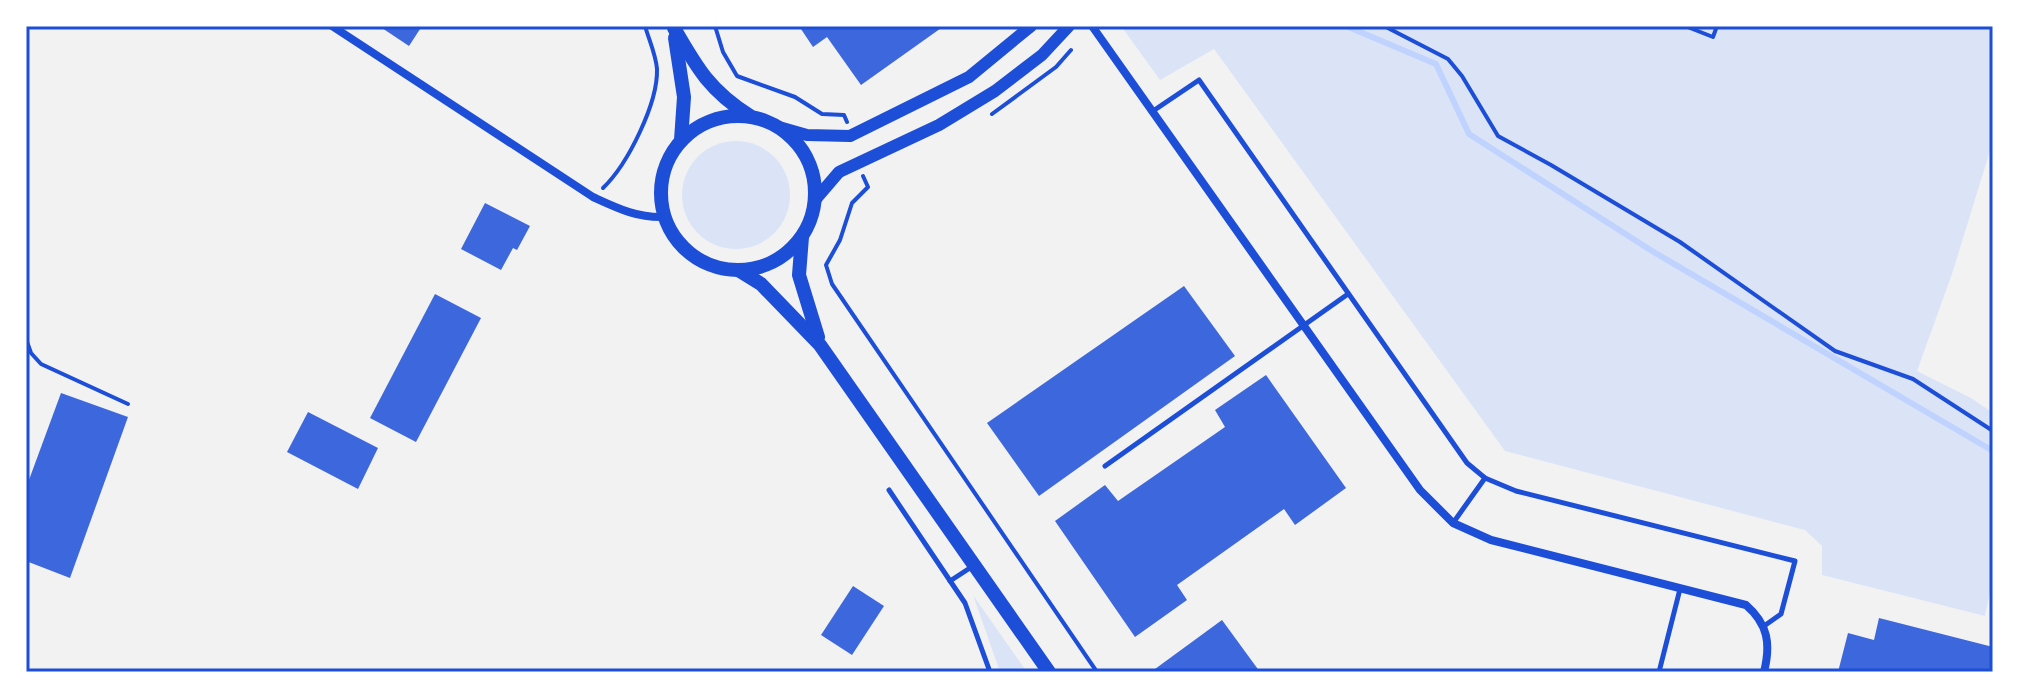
<svg xmlns="http://www.w3.org/2000/svg" width="2019" height="698" font-family="'Work Sans',sans-serif">
<style>
.green{fill:#dbe4f7}
.lines{fill:none;stroke-linecap:round;stroke-linejoin:round}
.stream{stroke:#bfd3fe;stroke-width:6}
.building{fill:#3d67dc}
.path{stroke:#1d4ed8;stroke-width:4}
.service{stroke:#1d4ed8;stroke-width:5}
.minor{stroke:#1d4ed8;stroke-width:8}
.tertiary{stroke:#1d4ed8;stroke-width:12}
.secondary{stroke:#1d4ed8;stroke-width:14}
.neatline{fill:none;stroke:#1d4ed8;stroke-width:3}
</style>
<rect width="100%" height="100%" fill="#f2f2f2"/>
<g class="green">
<path d="M 1121,26 L 1993,26 L 1993,141 L 1952,274 L 1917,371 L 1971,398 L 1993,413 L 1993,577 L 1985,616 L 1822,575 L 1822,546 L 1805,530 L 1505,451 L 1214,49 L 1160,80 Z"/>
<circle cx="736" cy="195" r="54"/>
<path d="M 973,595 L 1027,672 L 1000,672 Z"/>
</g>
<g class="lines">
<path class="stream" d="M 1346,26 L 1436,64 L 1469,134 L 1652,251 L 1993,451"/>
</g>
<g class="building">
<path d="M 384,26 L 422,26 L 409,46 L 382,28 Z"/>
<path d="M 799,26 L 944,26 L 861,85 L 827,37 L 813,47 Z"/>
<path d="M 485,203 L 530,226 L 517,250 L 513,248 L 501,270 L 461,249 Z"/>
<path d="M 1184,286 L 1235,356 L 1039,496 L 987,423 Z"/>
<path d="M 435,294 L 481,318 L 416,442 L 370,418 Z"/>
<path d="M 1266,375 L 1346,488 L 1295,525 L 1284,509 L 1177,585 L 1187,600 L 1135,637 L 1055,521 L 1105,485 L 1118,501 L 1225,427 L 1215,410 Z"/>
<path d="M 61,393 L 128,417 L 70,578 L 26,561 L 26,488 Z"/>
<path d="M 308,412 L 378,448 L 358,489 L 287,452 Z"/>
<path d="M 853,586 L 884,606 L 852,655 L 821,635 Z"/>
<path d="M 1879,618 L 1993,647 L 1993,672 L 1838,672 L 1848,633 L 1874,640 Z"/>
<path d="M 1222,620 L 1260,672 L 1157,672 L 1155,669 Z"/>
</g>
<g class="lines">
<g class="path">
<path d="M 715,26 L 723,52 L 737,76 L 795,97 L 822,114 L 844,115 L 847,122"/>
<path d="M 1384,26 L 1448,59 L 1462,76 L 1498,136 L 1551,165 L 1680,242 L 1835,351 L 1913,379 L 1993,431"/>
<path d="M 1685,26 L 1713,37 L 1717,26"/>
<path d="M 992,114 L 1056,67 L 1071,50"/>
<path d="M 863,176 L 868,187 L 852,203 L 840,240 L 826,265 L 832,284 L 1097,672"/>
<path d="M 603,188 C 628,164 658,103 657,69 C 656,55 649,40 645,26"/>
<path d="M 26,339 L 31,353 L 41,364 L 128,404"/>
</g>
<g class="service">
<path d="M 1153,111 L 1199,80 L 1467,463 L 1485,478 L 1516,491 L 1795,561 L 1781,614 L 1764,626"/>
<path d="M 1105,466 L 1348,294"/>
<path d="M 889,490 L 965,603 L 990,672"/>
<path d="M 1453,523 L 1485,478"/>
<path d="M 950,581 L 973,566"/>
<path d="M 1659,672 L 1680,589"/>
</g>
<g class="minor">
<path d="M 332,26 L 593,197 C 617,208 637,218 664,217"/>
<path d="M 1092,26 L 1420,490 L 1453,523 L 1491,540 L 1746,605 C 1768,624 1771,644 1764,672"/>
</g>
<g class="tertiary">
<path d="M 779,127 L 807,135 L 850,136 L 969,77 L 1031,26"/>
<path d="M 815,200 L 839,172 L 939,125 L 995,91 L 1042,55 L 1069,26"/>
</g>
<g class="secondary">
<path d="M 674,28 C 697,68 710,91 750,116"/>
<path d="M 675,38 L 684,97 L 681,140"/>
<circle cx="738" cy="193" r="77"/>
<path d="M 802,237 L 799,275 L 818,337"/>
<path d="M 740,271 L 761,284 L 820,345 L 1049,672"/>
</g>
</g>
<rect width="2019" height="698" fill="none" stroke="#ffffff" stroke-width="56"/>
<rect x="28" y="28" width="1963" height="642" class="neatline"/>
</svg>
